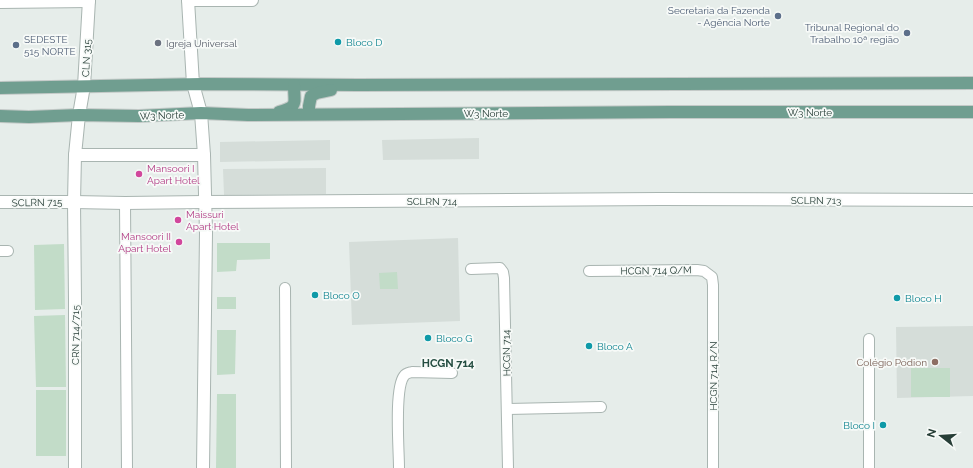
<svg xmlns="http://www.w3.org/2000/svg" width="973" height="468" font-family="Raleway,sans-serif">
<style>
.built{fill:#d5ddd9}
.green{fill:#c2dcc8}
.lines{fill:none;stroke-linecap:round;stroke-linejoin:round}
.minor-casing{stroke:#a9b5b1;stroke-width:12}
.tertiary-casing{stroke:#a9b5b1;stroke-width:14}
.primary-casing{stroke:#c3c9c7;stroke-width:14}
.minor{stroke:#fff;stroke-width:10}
.tertiary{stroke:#fff;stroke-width:12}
.primary{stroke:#709e90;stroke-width:12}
.service-dot{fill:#5c6f8a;stroke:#f7faf8;stroke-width:1.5}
.culture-dot{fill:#0f9aa8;stroke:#f7faf8;stroke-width:1.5}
.worship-dot{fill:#6b7280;stroke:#f7faf8;stroke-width:1.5}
.hotel-dot{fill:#d1479c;stroke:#f7faf8;stroke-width:1.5}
.education-dot{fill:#8d6e63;stroke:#f7faf8;stroke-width:1.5}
.labels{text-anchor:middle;stroke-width:3.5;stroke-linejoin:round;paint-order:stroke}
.service-label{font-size:10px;fill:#4e5e75;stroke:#f7faf8;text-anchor:end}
.culture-label{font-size:10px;fill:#0d838f;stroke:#f7faf8;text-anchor:start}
.worship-label{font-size:10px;fill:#5b616d;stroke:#f7faf8;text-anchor:start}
.street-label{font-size:10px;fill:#273e37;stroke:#f7faf8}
.hotel-label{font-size:10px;fill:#b23c85;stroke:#f7faf8;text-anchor:start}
.education-label{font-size:10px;fill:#785e54;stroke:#f7faf8;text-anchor:end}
.neighbourhood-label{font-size:11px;font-weight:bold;fill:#254e42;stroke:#f7faf8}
</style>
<rect width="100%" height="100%" fill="#e6edea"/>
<g class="built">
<path d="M 479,138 L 479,159 L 383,160 L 382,140 Z"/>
<path d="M 330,140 L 330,160 L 220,162 L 220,142 Z"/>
<path d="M 326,168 L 326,194 L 224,195 L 223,169 Z"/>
<path d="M 458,238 L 460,321 L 352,325 L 349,242 Z"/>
<path d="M 973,326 L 973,396 L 897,398 L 896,327 Z"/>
</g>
<g class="green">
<path d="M 217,243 L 270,243 L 270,259 L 237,260 L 236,271 L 217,272 Z"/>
<path d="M 64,244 L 65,309 L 35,310 L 34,245 Z"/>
<path d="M 397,272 L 398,289 L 380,289 L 379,273 Z"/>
<rect x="217" y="297" width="19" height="12"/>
<path d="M 65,315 L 66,387 L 36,387 L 34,316 Z"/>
<path d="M 217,330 L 236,330 L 235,374 L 217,375 Z"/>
<rect x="911" y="368" width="39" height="29"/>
<rect x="36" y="390" width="30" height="66"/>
<path d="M 217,394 L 236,394 L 236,468 L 216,468 Z"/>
</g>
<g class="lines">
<g class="minor-casing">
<g id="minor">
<path d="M 125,203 L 127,468"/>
<path d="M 0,251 L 8,251"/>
<path d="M 471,269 L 500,268 L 503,272 L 504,278 L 508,468"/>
<path d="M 589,271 L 697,270 L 704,271 L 712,277 L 713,285 L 713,468"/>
<path d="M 285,288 L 286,468"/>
<path d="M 508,409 L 601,407"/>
<path d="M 399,468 C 399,449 394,389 404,376 C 406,373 408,373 412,372 L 452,373"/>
<path d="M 869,468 L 869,339"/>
</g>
</g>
<g class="tertiary-casing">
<g id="tertiary">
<path d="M 188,0 L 193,84 L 201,113 L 204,155 L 206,233 L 203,468"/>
<path d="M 188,0 L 252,0"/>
<path d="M 0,2 L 89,1"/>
<path d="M 75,155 L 204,155"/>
<path d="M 0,202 L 74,202 L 125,203 L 204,202 L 660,199 L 973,200"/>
<path d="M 75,468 L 75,300 L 74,202 L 75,155 L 79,115 L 84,86 L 89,0"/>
</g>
</g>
<g class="primary-casing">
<g id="primary">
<path d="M 0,88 L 202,84 L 358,85 L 973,83"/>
<path d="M 279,112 C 299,106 294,104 294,85"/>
<path d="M 309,114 L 309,106 L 311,96 L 317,93 L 331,90"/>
<path d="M 0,116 L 29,117 L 79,115 L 139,116 L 201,113 L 248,115 L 670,112 L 973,112"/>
</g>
</g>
<use href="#minor" class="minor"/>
<use href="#tertiary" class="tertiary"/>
<use href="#primary" class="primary"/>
</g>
<g class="service-dot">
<circle cx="778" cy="16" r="4"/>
<circle cx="907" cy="33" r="4"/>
<circle cx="16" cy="45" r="4"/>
</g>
<g class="culture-dot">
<circle cx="338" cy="42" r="4"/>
<circle cx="315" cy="295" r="4"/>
<circle cx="897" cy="298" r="4"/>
<circle cx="428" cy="338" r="4"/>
<circle cx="589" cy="346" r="4"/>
<circle cx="883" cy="425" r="4"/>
</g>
<circle class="worship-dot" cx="158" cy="43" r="4"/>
<g class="hotel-dot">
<circle cx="139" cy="174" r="4"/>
<circle cx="178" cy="220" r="4"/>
<circle cx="179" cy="242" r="4"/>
</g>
<circle class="education-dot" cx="935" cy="362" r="4"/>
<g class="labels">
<g class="service-label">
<text x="770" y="14">Secretaria da Fazenda<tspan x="770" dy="12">- Agência Norte</tspan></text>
<text x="899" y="31">Tribunal Regional do<tspan x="899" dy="12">Trabalho 10ª região</tspan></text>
<text x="24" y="43" text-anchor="start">SEDESTE<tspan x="24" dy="12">515 NORTE</tspan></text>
</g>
<g class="culture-label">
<text x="346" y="46">Bloco D</text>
<text x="323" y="299">Bloco O</text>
<text x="905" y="302">Bloco H</text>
<text x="436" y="342">Bloco G</text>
<text x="597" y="350">Bloco A</text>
<text x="875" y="429" text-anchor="end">Bloco I</text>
</g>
<g class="worship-label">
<text x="166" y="47">Igreja Universal</text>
</g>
<g class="street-label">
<text transform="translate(86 58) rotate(-87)" y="4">CLN 315</text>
<text x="810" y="116">W3 Norte</text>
<text x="486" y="117">W3 Norte</text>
<text transform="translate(162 115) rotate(-2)" y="4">W3 Norte</text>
<text x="816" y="204">SCLRN 713</text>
<text x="432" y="205">SCLRN 714</text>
<text transform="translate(37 202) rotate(-1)" y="4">SCLRN 715</text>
<text transform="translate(656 270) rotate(-1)" y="4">HCGN 714 Q/M</text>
<text transform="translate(75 335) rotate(-90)" y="4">CRN 714/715</text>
<text transform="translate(506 353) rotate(-91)" y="4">HCGN 714</text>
<text transform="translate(713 376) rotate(-90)" y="4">HCGN 714 R/N</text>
</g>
<g class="hotel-label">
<text x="147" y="172">Mansoori I<tspan x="147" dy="12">Apart Hotel</tspan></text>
<text x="186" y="218">Maissuri<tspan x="186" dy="12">Apart Hotel</tspan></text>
<text x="171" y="240" text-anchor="end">Mansoori II<tspan x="171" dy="12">Apart Hotel</tspan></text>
</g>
<g class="education-label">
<text x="927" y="366">Colégio Pódion</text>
</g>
<g class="neighbourhood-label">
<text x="448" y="367">HCGN 714</text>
</g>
</g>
<g transform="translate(941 436) rotate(287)" stroke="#f7faf8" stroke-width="3" paint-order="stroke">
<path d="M0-3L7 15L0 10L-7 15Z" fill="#273e37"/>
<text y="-6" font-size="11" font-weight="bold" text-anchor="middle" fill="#273e37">N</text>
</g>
</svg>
